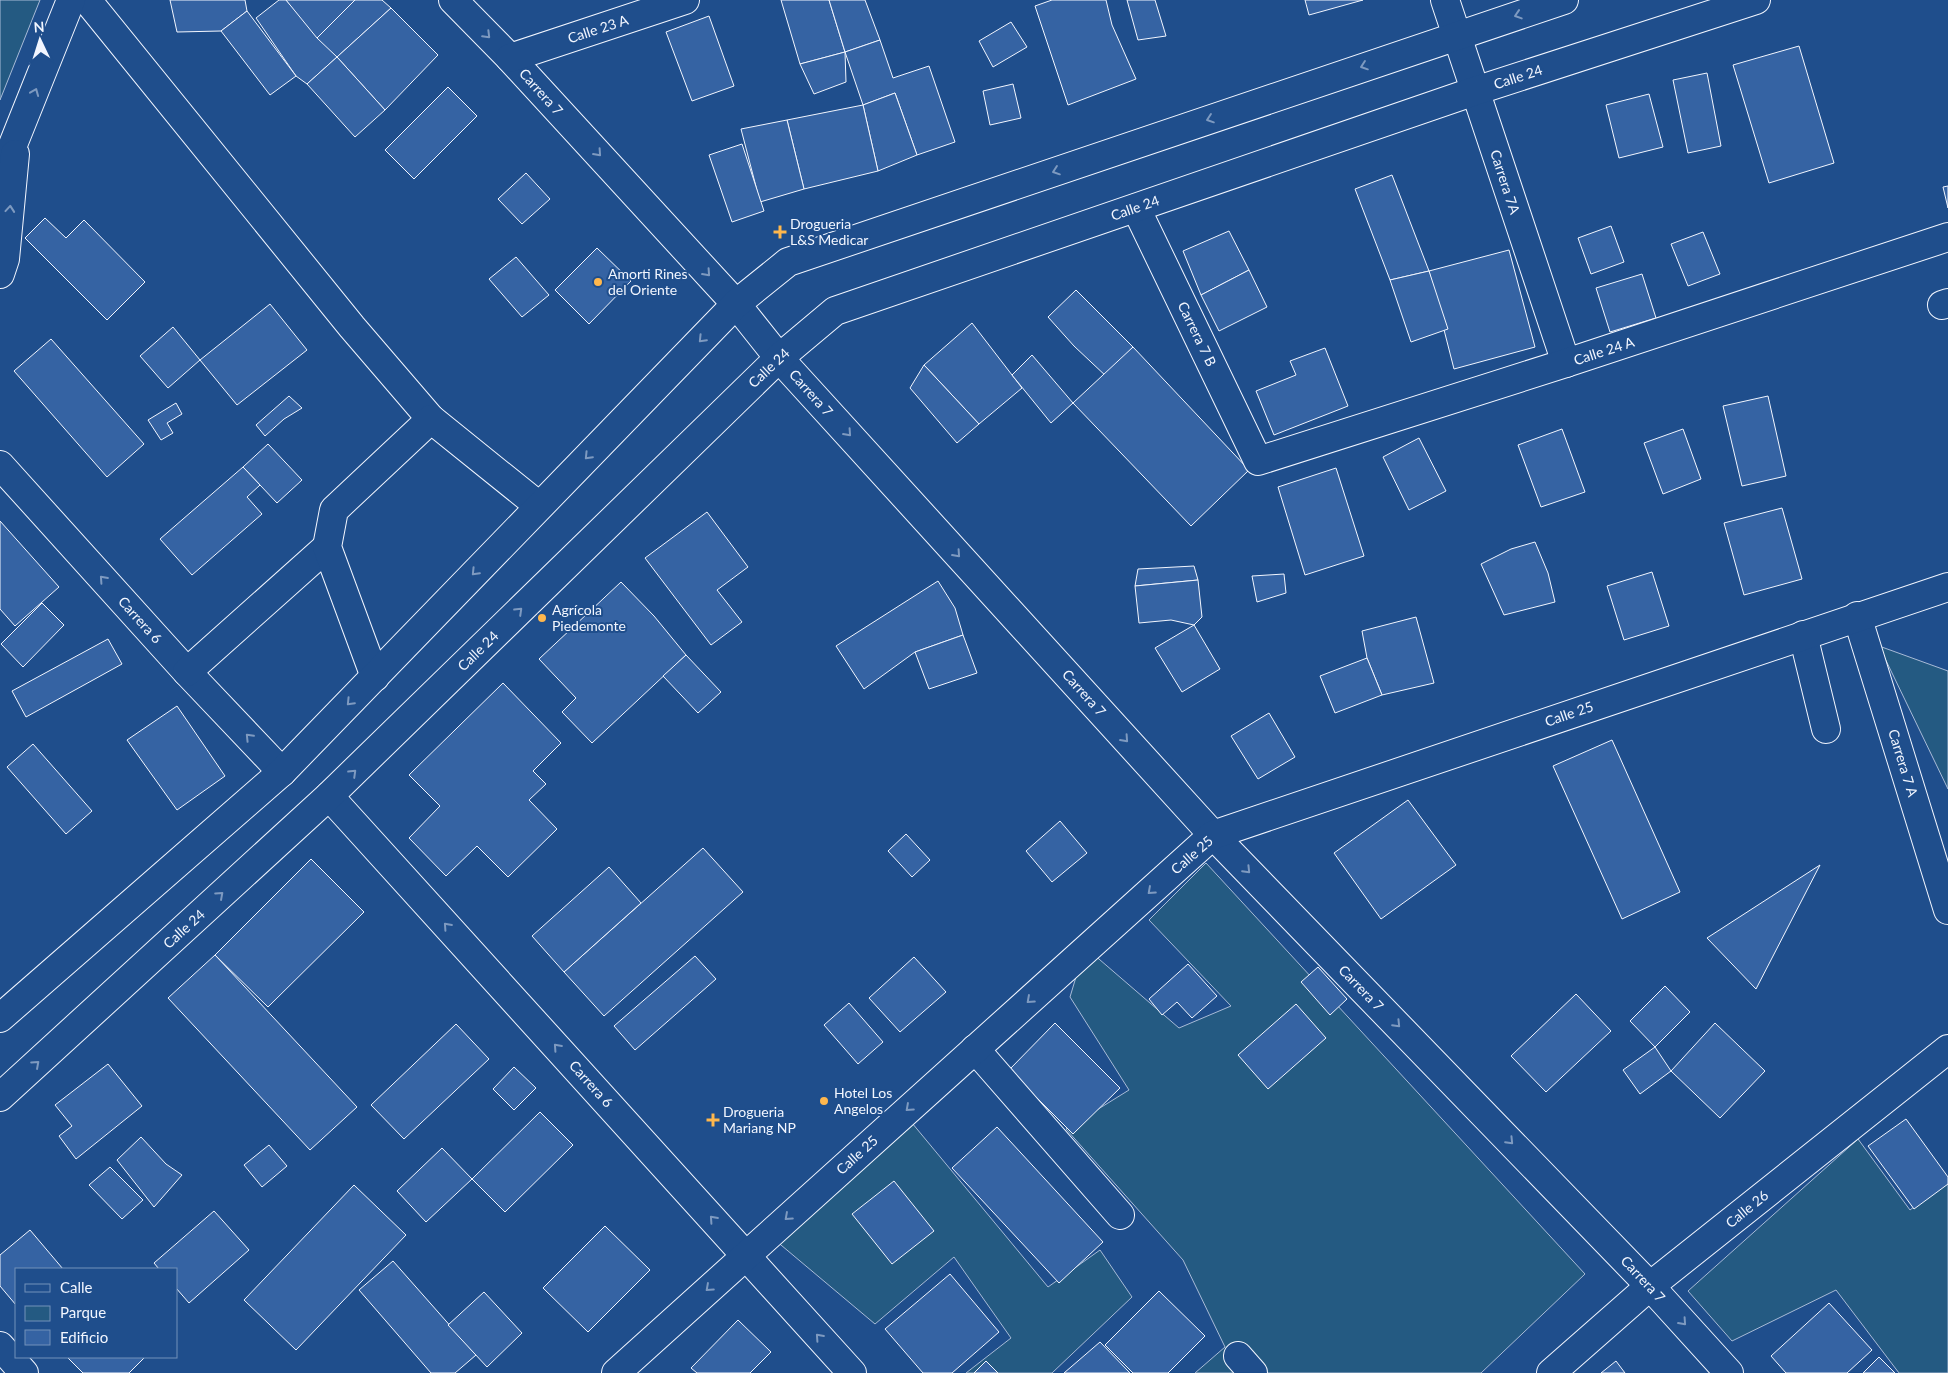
<svg xmlns="http://www.w3.org/2000/svg" width="1948" height="1373" font-family="Lato,sans-serif">
<style>
.green{fill:#245a82;stroke:#a8bbd7}
.building{fill:#3563a3;stroke:#f2f6ff}
.lines{fill:none;stroke-linecap:round;stroke-linejoin:round}
.minor-casing{stroke:#f2f6ff;stroke-width:30}
.major-casing{stroke:#f2f6ff;stroke-width:30}
.minor{stroke:#1f4e8c;stroke-width:28}
.major{stroke:#1f4e8c;stroke-width:28}
.oneway{stroke:#7e9ac0}
.poi-dot{fill:#ffb74d;stroke:#1f4e8c;stroke-width:2}
.labels{text-anchor:middle;stroke-width:4;stroke-linejoin:round;paint-order:stroke}
.street-label{font-size:14px;fill:#f2f6ff;stroke:#1f4e8c}
.poi-label{font-size:14px;fill:#f2f6ff;stroke:#1f4e8c;text-anchor:start}
</style>
<rect width="100%" height="100%" fill="#1f4e8c"/>
<g class="green">
<path d="M 0,0 L 40,0 L 0,100 Z"/>
<path d="M 1879,646 L 1948,671 L 1948,789 Z"/>
<path d="M 1206,863 L 1585,1274 L 1481,1373 L 1195,1373 L 1225,1347 L 1183,1260 L 1066,1129 L 1129,1090 L 1070,997 L 1085,947 L 1179,1028 L 1231,1006 L 1149,920 Z"/>
<path d="M 912,1123 L 1048,1287 L 1100,1250 L 1132,1297 L 1052,1373 L 966,1373 L 1011,1338 L 954,1257 L 875,1324 L 775,1240 Z"/>
<path d="M 1858,1139 L 1910,1210 L 1948,1180 L 1948,1373 L 1899,1373 L 1836,1290 L 1732,1341 L 1688,1291 Z"/>
</g>
<g class="building">
<path d="M 170,0 L 245,0 L 247,11 L 221,31 L 177,32 Z"/>
<path d="M 279,0 L 286,0 L 337,57 L 307,84 L 296,76 L 256,18 Z"/>
<path d="M 286,0 L 355,0 L 317,38 Z"/>
<path d="M 355,0 L 382,0 L 391,8 L 337,57 L 317,38 Z"/>
<path d="M 781,0 L 829,0 L 845,52 L 800,64 Z"/>
<path d="M 829,0 L 865,0 L 880,40 L 845,52 Z"/>
<path d="M 1052,0 L 1106,0 L 1112,25 L 1136,79 L 1068,105 L 1035,6 Z"/>
<path d="M 1127,0 L 1155,0 L 1166,36 L 1138,40 Z"/>
<path d="M 1305,0 L 1363,0 L 1309,15 Z"/>
<path d="M 391,8 L 438,55 L 385,110 L 337,57 Z"/>
<path d="M 247,11 L 296,76 L 270,95 L 221,31 Z"/>
<path d="M 709,16 L 734,86 L 692,101 L 666,32 Z"/>
<path d="M 1011,22 L 1027,47 L 993,67 L 979,41 Z"/>
<path d="M 880,40 L 893,78 L 929,66 L 955,142 L 917,155 L 895,93 L 863,105 L 845,52 Z"/>
<path d="M 1799,46 L 1834,163 L 1769,183 L 1733,65 Z"/>
<path d="M 845,52 L 846,82 L 814,94 L 800,64 Z"/>
<path d="M 337,57 L 385,110 L 355,137 L 307,84 Z"/>
<path d="M 1707,73 L 1721,146 L 1688,153 L 1673,80 Z"/>
<path d="M 1013,84 L 1021,118 L 990,125 L 983,91 Z"/>
<path d="M 448,87 L 477,116 L 414,179 L 385,150 Z"/>
<path d="M 895,93 L 917,155 L 878,171 L 863,105 Z"/>
<path d="M 1649,94 L 1663,147 L 1619,158 L 1606,105 Z"/>
<path d="M 863,105 L 878,171 L 804,189 L 787,120 Z"/>
<path d="M 787,120 L 804,189 L 760,202 L 741,129 Z"/>
<path d="M 742,144 L 764,211 L 732,222 L 709,155 Z"/>
<path d="M 526,173 L 550,199 L 522,224 L 498,199 Z"/>
<path d="M 1392,175 L 1429,271 L 1390,280 L 1355,189 Z"/>
<path d="M 1948,186 L 1948,208 L 1943,187 Z"/>
<path d="M 45,218 L 66,238 L 84,220 L 145,282 L 107,320 L 25,238 Z"/>
<path d="M 1611,226 L 1624,262 L 1591,274 L 1578,238 Z"/>
<path d="M 1229,231 L 1249,270 L 1201,295 L 1183,251 Z"/>
<path d="M 1703,232 L 1720,274 L 1688,286 L 1671,244 Z"/>
<path d="M 597,248 L 631,281 L 589,324 L 555,290 Z"/>
<path d="M 1509,250 L 1535,347 L 1454,369 L 1429,271 Z"/>
<path d="M 516,257 L 549,295 L 522,317 L 489,279 Z"/>
<path d="M 1249,270 L 1267,307 L 1219,331 L 1201,295 Z"/>
<path d="M 1429,271 L 1448,329 L 1411,342 L 1390,280 Z"/>
<path d="M 1642,274 L 1656,318 L 1610,332 L 1596,288 Z"/>
<path d="M 1076,290 L 1133,347 L 1108,378 L 1074,346 L 1048,317 Z"/>
<path d="M 270,304 L 307,350 L 237,405 L 200,360 Z"/>
<path d="M 972,323 L 1022,388 L 979,424 L 924,365 Z"/>
<path d="M 173,327 L 200,360 L 168,388 L 140,356 Z"/>
<path d="M 51,339 L 144,444 L 107,477 L 14,371 Z"/>
<path d="M 1133,347 L 1249,470 L 1191,526 L 1073,403 Z"/>
<path d="M 1325,348 L 1348,406 L 1274,435 L 1256,391 L 1296,375 L 1290,361 Z"/>
<path d="M 1032,355 L 1073,403 L 1051,423 L 1012,375 Z"/>
<path d="M 924,365 L 979,424 L 957,443 L 910,388 Z"/>
<path d="M 289,396 L 302,408 L 284,419 L 265,436 L 256,425 Z"/>
<path d="M 1768,396 L 1786,476 L 1742,486 L 1723,406 Z"/>
<path d="M 176,403 L 182,414 L 167,423 L 173,433 L 161,440 L 148,420 Z"/>
<path d="M 1562,429 L 1585,492 L 1541,507 L 1518,445 Z"/>
<path d="M 1683,429 L 1701,479 L 1663,494 L 1644,443 Z"/>
<path d="M 1419,438 L 1446,491 L 1409,510 L 1383,457 Z"/>
<path d="M 268,444 L 302,480 L 277,503 L 243,467 Z"/>
<path d="M 243,467 L 260,485 L 247,497 L 262,514 L 192,575 L 160,539 Z"/>
<path d="M 1336,468 L 1364,556 L 1305,575 L 1278,487 Z"/>
<path d="M 1782,508 L 1802,579 L 1744,595 L 1724,523 Z"/>
<path d="M 707,512 L 748,567 L 717,590 L 742,622 L 711,645 L 645,558 Z"/>
<path d="M 0,521 L 59,587 L 15,626 L 0,609 Z"/>
<path d="M 1535,542 L 1548,573 L 1555,602 L 1504,615 L 1481,564 L 1511,549 Z"/>
<path d="M 1194,566 L 1198,580 L 1135,586 L 1138,569 Z"/>
<path d="M 1652,572 L 1669,626 L 1624,640 L 1607,586 Z"/>
<path d="M 1284,574 L 1286,593 L 1257,602 L 1252,576 Z"/>
<path d="M 1198,580 L 1202,617 L 1194,625 L 1171,620 L 1139,623 L 1135,586 Z"/>
<path d="M 938,581 L 955,608 L 963,635 L 915,652 L 864,689 L 836,646 Z"/>
<path d="M 621,582 L 654,616 L 686,655 L 592,743 L 562,712 L 576,698 L 539,659 Z"/>
<path d="M 42,603 L 64,625 L 23,667 L 1,644 Z"/>
<path d="M 1416,617 L 1434,683 L 1382,695 L 1367,658 L 1362,631 Z"/>
<path d="M 1194,625 L 1220,669 L 1182,692 L 1155,648 Z"/>
<path d="M 963,635 L 977,673 L 929,689 L 915,652 Z"/>
<path d="M 108,639 L 122,664 L 26,717 L 12,691 Z"/>
<path d="M 686,655 L 721,692 L 698,713 L 663,676 Z"/>
<path d="M 1367,658 L 1382,695 L 1335,713 L 1320,676 Z"/>
<path d="M 503,683 L 561,743 L 533,771 L 546,784 L 529,800 L 557,829 L 508,877 L 477,846 L 446,876 L 409,838 L 440,806 L 409,775 Z"/>
<path d="M 177,706 L 225,776 L 177,810 L 127,740 Z"/>
<path d="M 1269,713 L 1295,757 L 1258,779 L 1231,736 Z"/>
<path d="M 1612,740 L 1680,892 L 1622,919 L 1553,766 Z"/>
<path d="M 33,744 L 92,811 L 66,834 L 7,767 Z"/>
<path d="M 1408,800 L 1456,865 L 1381,919 L 1334,853 Z"/>
<path d="M 1060,821 L 1087,853 L 1052,882 L 1026,851 Z"/>
<path d="M 906,834 L 930,860 L 912,877 L 888,851 Z"/>
<path d="M 703,848 L 743,892 L 604,1016 L 564,972 Z"/>
<path d="M 311,859 L 364,912 L 268,1007 L 215,955 Z"/>
<path d="M 1820,865 L 1756,989 L 1707,938 Z"/>
<path d="M 609,867 L 641,903 L 564,972 L 532,936 Z"/>
<path d="M 215,955 L 357,1107 L 310,1150 L 168,998 Z"/>
<path d="M 695,956 L 716,979 L 635,1050 L 614,1026 Z"/>
<path d="M 914,957 L 946,992 L 900,1032 L 869,998 Z"/>
<path d="M 1188,964 L 1217,996 L 1192,1018 L 1177,1002 L 1162,1015 L 1149,999 Z"/>
<path d="M 1318,967 L 1347,999 L 1330,1015 L 1301,982 Z"/>
<path d="M 1665,986 L 1690,1012 L 1655,1047 L 1630,1021 Z"/>
<path d="M 1576,994 L 1611,1031 L 1546,1092 L 1511,1056 Z"/>
<path d="M 849,1003 L 883,1042 L 858,1064 L 824,1025 Z"/>
<path d="M 1296,1004 L 1326,1038 L 1268,1089 L 1238,1055 Z"/>
<path d="M 1055,1023 L 1120,1088 L 1073,1134 L 1009,1070 Z"/>
<path d="M 1715,1023 L 1765,1071 L 1720,1118 L 1671,1071 Z"/>
<path d="M 456,1024 L 489,1059 L 404,1139 L 371,1105 Z"/>
<path d="M 1655,1047 L 1671,1071 L 1640,1094 L 1623,1070 Z"/>
<path d="M 108,1064 L 142,1106 L 76,1159 L 59,1136 L 72,1126 L 55,1105 Z"/>
<path d="M 514,1067 L 536,1088 L 514,1110 L 493,1089 Z"/>
<path d="M 540,1112 L 573,1145 L 505,1212 L 472,1179 Z"/>
<path d="M 1906,1119 L 1948,1177 L 1948,1184 L 1914,1209 L 1868,1146 Z"/>
<path d="M 997,1127 L 1103,1242 L 1059,1283 L 952,1168 Z"/>
<path d="M 141,1137 L 166,1164 L 182,1175 L 154,1207 L 117,1160 Z"/>
<path d="M 269,1145 L 287,1166 L 262,1187 L 244,1165 Z"/>
<path d="M 442,1148 L 472,1179 L 426,1222 L 397,1191 Z"/>
<path d="M 110,1167 L 143,1200 L 122,1219 L 89,1185 Z"/>
<path d="M 894,1181 L 934,1231 L 892,1264 L 852,1214 Z"/>
<path d="M 354,1185 L 406,1235 L 296,1350 L 244,1300 Z"/>
<path d="M 214,1211 L 249,1250 L 189,1303 L 176,1288 L 176,1269 L 159,1269 L 154,1263 Z"/>
<path d="M 605,1226 L 650,1270 L 588,1332 L 543,1288 Z"/>
<path d="M 30,1230 L 63,1269 L 16,1269 L 16,1305 L 0,1286 L 0,1255 Z"/>
<path d="M 393,1261 L 476,1355 L 455,1373 L 431,1373 L 359,1290 Z"/>
<path d="M 950,1274 L 999,1332 L 952,1373 L 923,1373 L 885,1329 Z"/>
<path d="M 1159,1291 L 1205,1336 L 1168,1373 L 1133,1373 L 1105,1345 Z"/>
<path d="M 484,1292 L 522,1333 L 487,1367 L 448,1325 Z"/>
<path d="M 1829,1303 L 1872,1350 L 1847,1373 L 1786,1373 L 1771,1356 Z"/>
<path d="M 738,1320 L 771,1352 L 750,1373 L 697,1373 L 691,1368 Z"/>
<path d="M 1100,1342 L 1130,1373 L 1064,1373 Z"/>
<path d="M 67,1357 L 145,1357 L 129,1373 L 83,1373 Z"/>
<path d="M 1879,1357 L 1895,1373 L 1863,1373 Z"/>
<path d="M 986,1361 L 998,1373 L 974,1373 Z"/>
<path d="M 1616,1361 L 1625,1373 L 1601,1373 Z"/>
</g>
<g class="lines">
<g class="minor-casing">
<g id="minor">
<path d="M 87,0 L 352,327 L 431,419"/>
<path d="M 453,0 L 510,58 L 736,304 L 779,358 L 1213,835 L 1650,1286 L 1729,1373"/>
<path d="M 1445,0 L 1566,363"/>
<path d="M 510,58 L 685,0"/>
<path d="M 1136,208 L 1258,461 L 1566,363 L 1948,237"/>
<path d="M 1942,305 L 1948,303"/>
<path d="M 0,465 L 187,672 L 282,772"/>
<path d="M 1857,616 L 1948,910"/>
<path d="M 1803,635 L 1826,729"/>
<path d="M 187,672 L 327,547"/>
<path d="M 375,677 L 327,547 L 334,510 L 431,419 L 539,506"/>
<path d="M 329,796 L 852,1373"/>
<path d="M 0,1018 L 282,772 L 736,304 L 788,262 L 1564,0"/>
<path d="M 975,1049 L 1120,1215"/>
<path d="M 0,1097 L 329,796 L 779,358 L 835,311 L 1475,91 L 1756,0"/>
<path d="M 1238,1356 L 1253,1373"/>
<path d="M 616,1373 L 1213,835 L 1948,587"/>
<path d="M 1551,1373 L 1650,1286 L 1948,1049"/>
</g>
</g>
<g class="major-casing">
<g id="major">
<path d="M 0,177 L 71,0"/>
<path d="M 0,274 L 5,259 L 15,154"/>
<path d="M 0,1346 L 24,1373"/>
</g>
</g>
<use href="#minor" class="minor"/>
<use href="#major" class="major"/>
</g>
<defs><path id="oneway-chevron" d="M-2-3.5L2.5 0L-2 3.5" fill="none" stroke-width="1.6" stroke-linecap="round" stroke-linejoin="round" transform="scale(1.25)"/></defs>
<g class="oneway">
<use href="#oneway-chevron" transform="translate(1518 15) rotate(162)"/>
<use href="#oneway-chevron" transform="translate(487 35) rotate(45)"/>
<use href="#oneway-chevron" transform="translate(1364 66) rotate(161)"/>
<use href="#oneway-chevron" transform="translate(35 92) rotate(-68)"/>
<use href="#oneway-chevron" transform="translate(1210 119) rotate(161)"/>
<use href="#oneway-chevron" transform="translate(598 153) rotate(48)"/>
<use href="#oneway-chevron" transform="translate(1056 171) rotate(161)"/>
<use href="#oneway-chevron" transform="translate(10 209) rotate(-85)"/>
<use href="#oneway-chevron" transform="translate(707 273) rotate(48)"/>
<use href="#oneway-chevron" transform="translate(702 339) rotate(134)"/>
<use href="#oneway-chevron" transform="translate(848 433) rotate(48)"/>
<use href="#oneway-chevron" transform="translate(588 456) rotate(134)"/>
<use href="#oneway-chevron" transform="translate(957 554) rotate(48)"/>
<use href="#oneway-chevron" transform="translate(475 572) rotate(134)"/>
<use href="#oneway-chevron" transform="translate(103 579) rotate(-132)"/>
<use href="#oneway-chevron" transform="translate(519 611) rotate(-44)"/>
<use href="#oneway-chevron" transform="translate(350 702) rotate(134)"/>
<use href="#oneway-chevron" transform="translate(249 737) rotate(-134)"/>
<use href="#oneway-chevron" transform="translate(1125 739) rotate(48)"/>
<use href="#oneway-chevron" transform="translate(353 773) rotate(-44)"/>
<use href="#oneway-chevron" transform="translate(1247 870) rotate(46)"/>
<use href="#oneway-chevron" transform="translate(1151 891) rotate(138)"/>
<use href="#oneway-chevron" transform="translate(220 895) rotate(-42)"/>
<use href="#oneway-chevron" transform="translate(447 926) rotate(-132)"/>
<use href="#oneway-chevron" transform="translate(1030 1000) rotate(138)"/>
<use href="#oneway-chevron" transform="translate(1397 1024) rotate(46)"/>
<use href="#oneway-chevron" transform="translate(557 1047) rotate(-132)"/>
<use href="#oneway-chevron" transform="translate(36 1064) rotate(-42)"/>
<use href="#oneway-chevron" transform="translate(909 1108) rotate(138)"/>
<use href="#oneway-chevron" transform="translate(1510 1141) rotate(46)"/>
<use href="#oneway-chevron" transform="translate(788 1217) rotate(138)"/>
<use href="#oneway-chevron" transform="translate(713 1219) rotate(-132)"/>
<use href="#oneway-chevron" transform="translate(709 1288) rotate(138)"/>
<use href="#oneway-chevron" transform="translate(1683 1322) rotate(48)"/>
<use href="#oneway-chevron" transform="translate(819 1337) rotate(-132)"/>
</g>
<g class="poi-dot">
<path d="M777.5 224.5h5v5h5v5h-5v5h-5v-5h-5v-5h5z"/>
<circle cx="598" cy="282" r="5"/>
<circle cx="542" cy="618" r="5"/>
<circle cx="824" cy="1101" r="5"/>
<path d="M710.5 1112.5h5v5h5v5h-5v5h-5v-5h-5v-5h5z"/>
</g>
<g class="labels">
<g class="street-label">
<text transform="translate(598 29) rotate(-18)" y="5">Calle 23 A</text>
<text transform="translate(1518 77) rotate(-18)" y="5">Calle 24</text>
<text transform="translate(541 92) rotate(48)" y="5">Carrera 7</text>
<text transform="translate(1505 182) rotate(72)" y="5">Carrera 7A</text>
<text transform="translate(1135 208) rotate(-19)" y="5">Calle 24</text>
<text transform="translate(1197 334) rotate(64)" y="5">Carrera 7 B</text>
<text transform="translate(1604 351) rotate(-18)" y="5">Calle 24 A</text>
<text transform="translate(769 368) rotate(-43)" y="5">Calle 24</text>
<text transform="translate(811 393) rotate(48)" y="5">Carrera 7</text>
<text transform="translate(140 620) rotate(48)" y="5">Carrera 6</text>
<text transform="translate(478 651) rotate(-44)" y="5">Calle 24</text>
<text transform="translate(1084 693) rotate(48)" y="5">Carrera 7</text>
<text transform="translate(1569 714) rotate(-19)" y="5">Calle 25</text>
<text transform="translate(1903 763) rotate(73)" y="5">Carrera 7 A</text>
<text transform="translate(1192 855) rotate(-41)" y="5">Calle 25</text>
<text transform="translate(184 929) rotate(-42)" y="5">Calle 24</text>
<text transform="translate(1361 988) rotate(46)" y="5">Carrera 7</text>
<text transform="translate(591 1084) rotate(48)" y="5">Carrera 6</text>
<text transform="translate(857 1155) rotate(-42)" y="5">Calle 25</text>
<text transform="translate(1747 1209) rotate(-39)" y="5">Calle 26</text>
<text transform="translate(1643 1279) rotate(47)" y="5">Carrera 7</text>
</g>
<g class="poi-label">
<text x="790" y="229">Drogueria<tspan x="790" dy="16">L&amp;S Medicar</tspan></text>
<text x="608" y="279">Amorti Rines<tspan x="608" dy="16">del Oriente</tspan></text>
<text x="552" y="615">Agrícola<tspan x="552" dy="16">Piedemonte</tspan></text>
<text x="834" y="1098">Hotel Los<tspan x="834" dy="16">Angelos</tspan></text>
<text x="723" y="1117">Drogueria<tspan x="723" dy="16">Mariang NP</tspan></text>
</g>
</g>
<rect x="15" y="1268" width="162" height="90" fill="#1f4e8c" stroke="#7391ba"/>
<rect x="25" y="1284" width="25" height="8" fill="#1f4e8c" stroke="#7391ba"/>
<text x="60" y="1293" font-size="15" fill="#f2f6ff">Calle</text>
<rect x="25" y="1306" width="25" height="15" fill="#245a82" stroke="#7391ba"/>
<text x="60" y="1318" font-size="15" fill="#f2f6ff">Parque</text>
<rect x="25" y="1330" width="25" height="15" fill="#3563a3" stroke="#7391ba"/>
<text x="60" y="1343" font-size="15" fill="#f2f6ff">Edificio</text>
<g transform="translate(40 40) rotate(356)" stroke="#1f4e8c" stroke-width="4" paint-order="stroke">
<path d="M0-4L9 19L0 12L-9 19Z" fill="#f2f6ff"/>
<text y="-8" font-size="14" font-weight="bold" text-anchor="middle" fill="#f2f6ff">N</text>
</g>
</svg>
